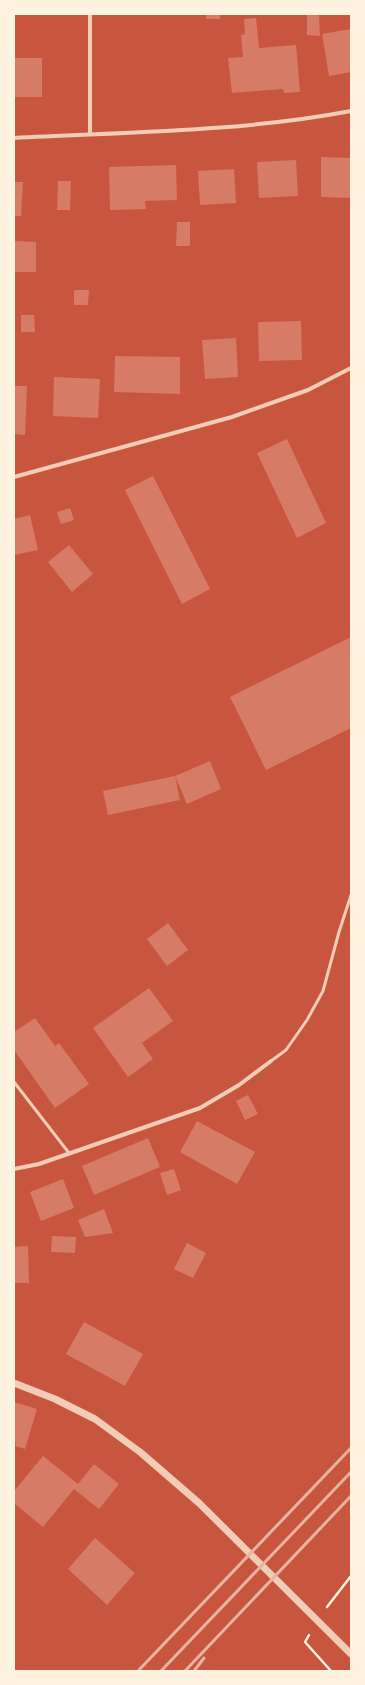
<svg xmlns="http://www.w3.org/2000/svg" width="365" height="1685" font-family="'Work Sans',sans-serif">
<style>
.building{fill:#d67c66}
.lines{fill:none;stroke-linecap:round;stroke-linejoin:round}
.path{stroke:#fff3e0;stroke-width:2.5}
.service{stroke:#f1ccb7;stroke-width:3}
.minor{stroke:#f1ccb7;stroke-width:4}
.tertiary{stroke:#f1ccb7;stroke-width:7}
.rail{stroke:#e9b49f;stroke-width:3}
</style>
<rect width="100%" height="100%" fill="#c8553d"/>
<g class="building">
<rect x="206" y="14" width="14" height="5"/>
<path d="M 307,14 L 319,14 L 320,36 L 307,35 Z"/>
<path d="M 256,18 L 259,48 L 296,45 L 300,92 L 284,93 L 283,89 L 232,93 L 228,58 L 243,57 L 241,35 L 245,34 L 244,19 Z"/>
<path d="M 351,29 L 351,72 L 329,76 L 322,34 Z"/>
<rect x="14" y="58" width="28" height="39"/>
<path d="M 321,157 L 351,158 L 351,198 L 321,197 Z"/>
<path d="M 296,160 L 298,196 L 259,198 L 257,162 Z"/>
<path d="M 176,165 L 177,200 L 145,201 L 146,209 L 110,210 L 109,167 Z"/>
<path d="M 234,169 L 236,203 L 200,205 L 198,171 Z"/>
<path d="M 58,181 L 71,181 L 70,210 L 57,210 Z"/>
<path d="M 14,182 L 23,182 L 21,216 L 14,216 Z"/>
<path d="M 177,222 L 190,222 L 190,246 L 176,246 Z"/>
<path d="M 14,241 L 36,242 L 36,272 L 14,272 Z"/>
<path d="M 74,290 L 89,290 L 88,305 L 74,305 Z"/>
<path d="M 21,315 L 34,315 L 35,332 L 21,332 Z"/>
<path d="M 301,321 L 302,360 L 259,361 L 258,322 Z"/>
<path d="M 236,338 L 238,377 L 205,379 L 202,340 Z"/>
<path d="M 115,356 L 180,357 L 180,394 L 114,392 Z"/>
<path d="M 54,377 L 100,379 L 98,418 L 53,416 Z"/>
<path d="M 14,386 L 27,386 L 25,435 L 14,434 Z"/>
<path d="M 287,439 L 326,523 L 297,538 L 257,453 Z"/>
<path d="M 153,476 L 210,589 L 182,604 L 125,490 Z"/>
<path d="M 70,508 L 74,520 L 61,524 L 57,512 Z"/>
<path d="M 30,515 L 38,550 L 14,555 L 14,519 Z"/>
<path d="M 69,545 L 93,574 L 72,592 L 48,562 Z"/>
<path d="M 351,637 L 351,728 L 266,770 L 230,697 Z"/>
<path d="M 210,761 L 221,789 L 187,804 L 175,776 Z"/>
<path d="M 175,776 L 180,800 L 108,815 L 103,791 Z"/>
<path d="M 168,923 L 188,950 L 167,966 L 147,939 Z"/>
<path d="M 149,988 L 173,1021 L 142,1043 L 153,1059 L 128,1077 L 93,1028 Z"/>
<path d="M 35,1018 L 55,1046 L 59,1043 L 89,1084 L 55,1108 L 14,1050 L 14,1032 Z"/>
<path d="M 248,1095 L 258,1114 L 245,1120 L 236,1101 Z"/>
<path d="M 197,1121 L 255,1152 L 237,1184 L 180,1152 Z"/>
<path d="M 148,1138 L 160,1167 L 94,1195 L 82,1166 Z"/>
<path d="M 174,1169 L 181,1190 L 167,1195 L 160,1173 Z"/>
<path d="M 63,1179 L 74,1208 L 41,1221 L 30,1192 Z"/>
<path d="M 104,1209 L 113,1233 L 85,1237 L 78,1220 Z"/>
<path d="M 52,1236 L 76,1237 L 75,1253 L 51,1252 Z"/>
<path d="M 187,1243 L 206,1253 L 193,1278 L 174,1269 Z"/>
<path d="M 28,1246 L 29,1283 L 14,1283 L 14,1247 Z"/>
<path d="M 84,1322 L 143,1354 L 125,1386 L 66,1354 Z"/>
<path d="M 14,1402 L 37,1409 L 25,1449 L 15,1446 L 16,1443 L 14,1442 Z"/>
<path d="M 43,1456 L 78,1484 L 94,1464 L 119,1484 L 99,1509 L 74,1489 L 43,1527 L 14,1503 L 14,1491 Z"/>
<path d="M 95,1538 L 135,1573 L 107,1605 L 68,1569 Z"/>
</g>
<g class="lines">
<g class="path">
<path d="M 327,1607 L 351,1576"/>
<path d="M 309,1635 L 305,1642 L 331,1671"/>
</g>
<g class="service">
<path d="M 271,1061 L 286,1050 L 307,1020 L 323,991 L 339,932 L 351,895"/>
<path d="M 14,1082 L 69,1153"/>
</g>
<g class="minor">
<path d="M 90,14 L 90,134"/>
<path d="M 14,138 C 126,132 240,132 351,111"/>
<path d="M 14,477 L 232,417 L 308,390 L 351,368"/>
<path d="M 14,1169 L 39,1164 L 200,1108 L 239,1085 L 271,1061"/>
</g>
<path class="tertiary" d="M 14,1383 L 55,1399 L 95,1419 L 140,1452 L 199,1503 L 351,1654"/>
<g class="rail">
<path d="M 138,1671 L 351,1448"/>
<path d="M 161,1671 L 351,1472"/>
<path d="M 185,1671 L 351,1496"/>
<path d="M 194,1671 L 204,1658"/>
</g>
</g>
<rect width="365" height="1685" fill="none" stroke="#fff3e0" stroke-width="30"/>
</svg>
